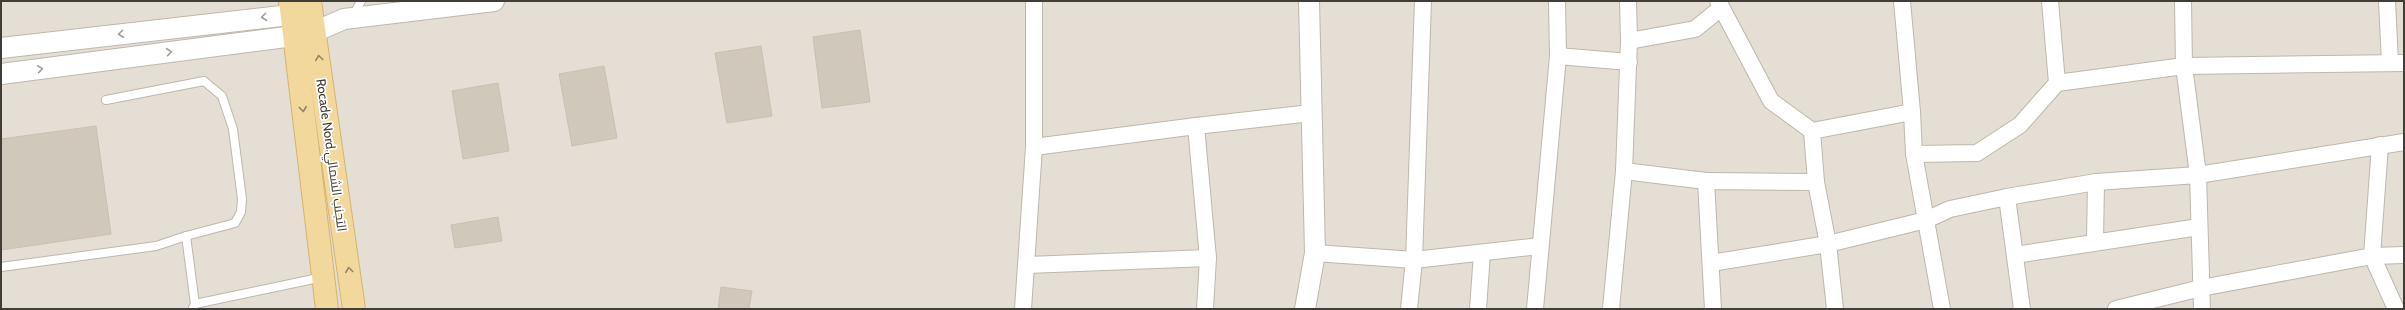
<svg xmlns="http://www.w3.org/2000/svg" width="2405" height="310" font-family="Cabin,Cairo,sans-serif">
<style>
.residential{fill:#e4ded4}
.building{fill:#d1c8bc;stroke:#cbc0b0}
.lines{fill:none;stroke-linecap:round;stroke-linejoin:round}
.service-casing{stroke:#beb7ac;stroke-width:10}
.minor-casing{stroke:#beb7ac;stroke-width:18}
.tertiary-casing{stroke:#beb7ac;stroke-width:22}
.primary-casing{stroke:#d5b46f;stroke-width:24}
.service{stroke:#fff;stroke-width:8}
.minor{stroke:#fff;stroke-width:16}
.tertiary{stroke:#fff;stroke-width:20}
.primary{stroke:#f2d89d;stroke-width:22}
.oneway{stroke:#a09e9a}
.oneway2{stroke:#918364}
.labels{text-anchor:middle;stroke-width:3.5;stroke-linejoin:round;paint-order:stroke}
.street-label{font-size:13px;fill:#423d36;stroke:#fff}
</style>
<rect width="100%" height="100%" fill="#f0ede5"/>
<rect class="residential" x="1" y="1" width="2403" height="308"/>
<g class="building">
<path d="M 860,30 L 870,102 L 822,108 L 813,37 Z"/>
<path d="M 761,46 L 772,116 L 727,123 L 715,53 Z"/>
<path d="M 604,66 L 617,138 L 572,146 L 559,74 Z"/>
<path d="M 498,83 L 509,151 L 463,159 L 452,91 Z"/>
<path d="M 96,126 L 111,234 L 1,250 L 1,139 Z"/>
<path d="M 498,217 L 502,241 L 455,248 L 451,225 Z"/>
<path d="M 721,287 L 752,291 L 749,309 L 718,309 Z"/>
</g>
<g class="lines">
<g class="service-casing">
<g id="service">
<path d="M 353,16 L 361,1"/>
<path d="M 106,100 L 204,81 L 222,96 L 233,129 L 242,199 L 241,212 L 235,223 L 186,236"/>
<path d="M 1,267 L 156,246 L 186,236 L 195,304"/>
<path d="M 193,308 L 195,304 L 323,277"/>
</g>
</g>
<g class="minor-casing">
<g id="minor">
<path d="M 1034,1 L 1034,147 L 1196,126"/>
<path d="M 1628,1 L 1629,41 L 1695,29 L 1721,8"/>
<path d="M 1718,1 L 1771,101 L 1812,131 L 1912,112 L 1902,1"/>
<path d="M 2183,1 L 2184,66 L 2198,175 L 2202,309"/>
<path d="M 2387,1 L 2390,63"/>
<path d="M 1558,56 L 1629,62"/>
<path d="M 2057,83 L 2184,66 L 2404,63"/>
<path d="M 1912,112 L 1914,154 L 1977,153 L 2020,125 L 2057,83 L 2050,1"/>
<path d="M 1914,154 L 1942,309"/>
<path d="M 1624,171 L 1706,181"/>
<path d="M 1816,182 L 1828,244 L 1835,309"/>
<path d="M 2007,197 L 2022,309"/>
<path d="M 2095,241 L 2096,182"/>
<path d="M 1315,253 L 1414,260 L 1540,246"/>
<path d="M 2015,255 L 2199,227"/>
<path d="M 1711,263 L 1828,244 L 1926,220 L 1950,209 L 2007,197 L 2096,182 L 2198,175 L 2404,142"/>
<path d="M 1027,265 L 1208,258"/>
<path d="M 1023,309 L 1034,147"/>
<path d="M 1205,309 L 1208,258 L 1196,126 L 1311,113"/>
<path d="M 1409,309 L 1414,260 L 1423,1"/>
<path d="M 1478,309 L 1482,253"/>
<path d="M 1535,309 L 1558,56 L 1557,1"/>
<path d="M 1611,309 L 1624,171 L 1629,41"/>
<path d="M 1713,309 L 1706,181 L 1816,182 L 1812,131"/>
<path d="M 2116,309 L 2201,288 L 2372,256 L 2380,145"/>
<path d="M 2396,309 L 2372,256 L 2404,255"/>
</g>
</g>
<g class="tertiary-casing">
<g id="tertiary">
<path d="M 1,48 L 307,13"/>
<path d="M 1,74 L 294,36 L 321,29 L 344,19 L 494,1"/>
<path d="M 1305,309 L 1315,253 L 1309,1"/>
</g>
</g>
<g class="primary-casing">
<g id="primary">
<path d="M 290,1 L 327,309"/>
<path d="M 310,1 L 354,309"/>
</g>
</g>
<use href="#service" class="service"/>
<use href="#minor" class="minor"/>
<use href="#tertiary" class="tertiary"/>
<use href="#primary" class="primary"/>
</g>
<defs><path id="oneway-chevron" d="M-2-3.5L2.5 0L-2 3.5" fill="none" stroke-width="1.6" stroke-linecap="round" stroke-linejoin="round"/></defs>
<g class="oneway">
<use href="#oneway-chevron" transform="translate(264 17) rotate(173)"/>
<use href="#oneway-chevron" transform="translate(121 34) rotate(173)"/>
<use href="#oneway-chevron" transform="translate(169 52) rotate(-8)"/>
<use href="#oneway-chevron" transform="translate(40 69) rotate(-8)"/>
</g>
<g class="oneway2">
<use href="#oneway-chevron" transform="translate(319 58) rotate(-98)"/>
<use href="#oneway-chevron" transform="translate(303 109) rotate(83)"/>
<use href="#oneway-chevron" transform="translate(349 270) rotate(-98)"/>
</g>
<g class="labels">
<g class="street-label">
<text transform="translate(332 155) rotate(82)" y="5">Rocade Nord,التجنب الشمالي</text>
</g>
</g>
<rect width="2405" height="310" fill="none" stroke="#423d36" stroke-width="4"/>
</svg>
